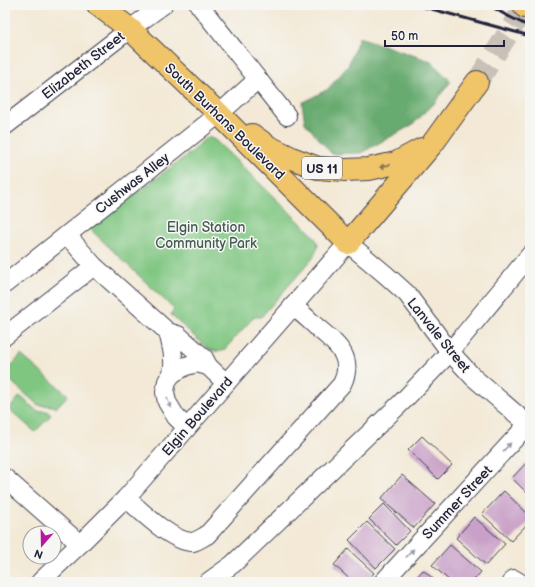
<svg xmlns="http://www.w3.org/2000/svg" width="535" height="587" font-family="'Balsamiq Sans',sans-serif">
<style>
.green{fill:#7fc681;stroke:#50745e}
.forest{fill:#67ab6f;stroke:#465}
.building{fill:#c9a1c8}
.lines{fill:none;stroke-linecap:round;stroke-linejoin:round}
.major-tunnel{stroke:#c9c1b7;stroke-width:22;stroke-dasharray:22 11;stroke-linecap:butt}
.minor-casing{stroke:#414052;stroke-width:20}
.major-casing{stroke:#414052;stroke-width:24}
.minor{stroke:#fff;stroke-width:18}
.major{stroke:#f0c469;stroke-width:22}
.rail{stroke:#22223b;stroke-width:3}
.oneway{fill:#897352}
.oneway2{fill:#9c9ca7}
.labels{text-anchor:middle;stroke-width:3;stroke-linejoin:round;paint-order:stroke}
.shield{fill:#f6f6f2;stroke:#626272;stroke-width:1}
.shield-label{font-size:13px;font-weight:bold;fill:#22223b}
.street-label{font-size:14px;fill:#22223b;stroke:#f6f6f2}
.park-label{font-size:14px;fill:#435b54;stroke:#f6f6f2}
</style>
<rect width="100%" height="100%" fill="#f6f6f2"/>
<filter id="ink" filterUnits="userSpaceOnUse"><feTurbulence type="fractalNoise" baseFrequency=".025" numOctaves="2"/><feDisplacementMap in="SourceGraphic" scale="8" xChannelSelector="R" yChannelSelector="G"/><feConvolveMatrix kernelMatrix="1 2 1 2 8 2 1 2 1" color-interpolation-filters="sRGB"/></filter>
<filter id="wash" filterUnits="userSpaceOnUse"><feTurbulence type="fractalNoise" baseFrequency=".012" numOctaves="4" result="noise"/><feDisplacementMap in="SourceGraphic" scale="16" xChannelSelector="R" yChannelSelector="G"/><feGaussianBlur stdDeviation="0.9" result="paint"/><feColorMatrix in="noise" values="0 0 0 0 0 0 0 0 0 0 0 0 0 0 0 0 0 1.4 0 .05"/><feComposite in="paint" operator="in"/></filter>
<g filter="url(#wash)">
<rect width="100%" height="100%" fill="#f3e9d6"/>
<g class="green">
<path d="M 208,137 L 215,140 L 312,234 C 321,245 318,247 313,258 L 261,317 L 254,317 L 223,351 C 216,352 211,351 206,347 L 171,315 L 174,309 L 89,228 L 194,150 L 205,138 Z"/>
<path d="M 21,355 L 68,395 L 56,408 L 53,406 L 38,405 L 5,376 L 5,373 Z"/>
<path d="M 20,396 L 37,411 L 47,411 L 51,415 L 35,432 L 9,409 Z"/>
</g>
<path class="forest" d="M 359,37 L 430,61 L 451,81 L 433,105 L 412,125 L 361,153 L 332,154 L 305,123 L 302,103 L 328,89 L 348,66 Z"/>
<g id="blocks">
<g class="building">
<path d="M 422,436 L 452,465 L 438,479 L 408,450 Z"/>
<path d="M 530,459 L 530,496 L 512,478 Z"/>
<path d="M 402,475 L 435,504 L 414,528 L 381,499 Z"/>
<path d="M 504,491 L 530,516 L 530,521 L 511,541 L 482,514 Z"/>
<path d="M 384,504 L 410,531 L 396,545 L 369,519 Z"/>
<path d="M 474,517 L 505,544 L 486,565 L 456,538 Z"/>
<path d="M 367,522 L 395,549 L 376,568 L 349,540 Z"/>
<path d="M 450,545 L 481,572 L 472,582 L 451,582 L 432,565 Z"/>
<path d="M 348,549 L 374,573 L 366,582 L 353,582 L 334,565 Z"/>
<path d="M 423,570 L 437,582 L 412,582 Z"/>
</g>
</g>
</g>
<g filter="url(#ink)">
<use href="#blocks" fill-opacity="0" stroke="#414052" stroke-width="1"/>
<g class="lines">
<path class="major-tunnel" d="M 477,82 L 525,7"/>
<g class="minor-casing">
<g id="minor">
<path d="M 199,5 L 287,116"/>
<path d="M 5,126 L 130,29 L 163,5"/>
<path d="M 67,235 L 94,266 L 168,332"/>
<path d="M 5,284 L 219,114 L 258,79"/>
<path d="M 5,336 L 94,266"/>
<path d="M 172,374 C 175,358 172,348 168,332 L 178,335 L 204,358 L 208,366"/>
<path d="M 187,428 L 176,417 L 167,402 L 165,392 L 167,381 L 172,374 L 186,366 L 197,363 L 208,366 L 226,383"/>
<path d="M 5,478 L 80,544"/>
<path d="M 126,498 C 141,511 173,543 193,542 C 197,541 203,537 207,535 L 342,384 C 355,358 337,344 319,329 C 310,321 302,313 293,306"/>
<path d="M 40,582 L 80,544 L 126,498 L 348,243 L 386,275 L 407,294 L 450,352 L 473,377 L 530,426"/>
<path d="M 208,582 L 233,564 L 402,402 L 450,352 L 530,255"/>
<path d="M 383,582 L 530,422"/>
<path d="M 512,582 L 514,579 L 519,582"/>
</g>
</g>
<g class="major-casing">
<g id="major">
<path d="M 98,5 L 130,29 L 219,114 L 348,243 L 433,143 L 477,82"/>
<path d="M 525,7 L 526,5"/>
<path d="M 252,135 L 269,147 L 294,159 L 318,168 L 345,170 L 369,169 L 396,163 L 422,149"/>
</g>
</g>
<use href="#minor" class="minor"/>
<use href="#major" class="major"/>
<g class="rail">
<path d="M 417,5 L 530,36"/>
<path d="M 489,5 L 504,14 L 530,27"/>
</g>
</g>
<defs><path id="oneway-solid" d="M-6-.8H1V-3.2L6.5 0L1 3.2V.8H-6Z"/></defs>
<use class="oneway" href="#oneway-solid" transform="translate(385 166) rotate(166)"/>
<g class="oneway2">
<use href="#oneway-solid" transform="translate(169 403) rotate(67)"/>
<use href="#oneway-solid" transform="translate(507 447) rotate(-47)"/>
<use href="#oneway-solid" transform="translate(410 553) rotate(-47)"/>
</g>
</g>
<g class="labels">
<rect class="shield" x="302" y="157" width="40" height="22" rx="3"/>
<g class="shield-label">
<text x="322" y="173">US 11</text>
</g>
<g class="street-label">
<text transform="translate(83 65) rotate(-38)" y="5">Elizabeth Street</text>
<text transform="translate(225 121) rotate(44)" y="5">South Burhans Boulevard</text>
<text transform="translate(132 183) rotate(-38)" y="5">Cushwas Alley</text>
<text transform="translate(439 335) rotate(51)" y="5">Lanvale Street</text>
<text transform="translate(197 416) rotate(-49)" y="5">Elgin Boulevard</text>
<text transform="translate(457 502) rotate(-47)" y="5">Summer Street</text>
</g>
<g class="park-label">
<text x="206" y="232">Elgin Station<tspan x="206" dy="16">Community Park</tspan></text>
</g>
</g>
<rect width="535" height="587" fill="none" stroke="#f6f6f2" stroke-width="20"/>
<g transform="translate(42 545) rotate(200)"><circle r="19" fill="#f6f6f2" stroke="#a1a1a9"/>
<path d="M0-3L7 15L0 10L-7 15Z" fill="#b5179e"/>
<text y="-6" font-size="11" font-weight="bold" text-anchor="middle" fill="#22223b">N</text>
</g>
<path d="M385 40v6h119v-6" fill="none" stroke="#22223b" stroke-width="2"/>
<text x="391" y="40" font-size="12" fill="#22223b" stroke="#f6f6f2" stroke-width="3" paint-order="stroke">50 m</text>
</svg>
